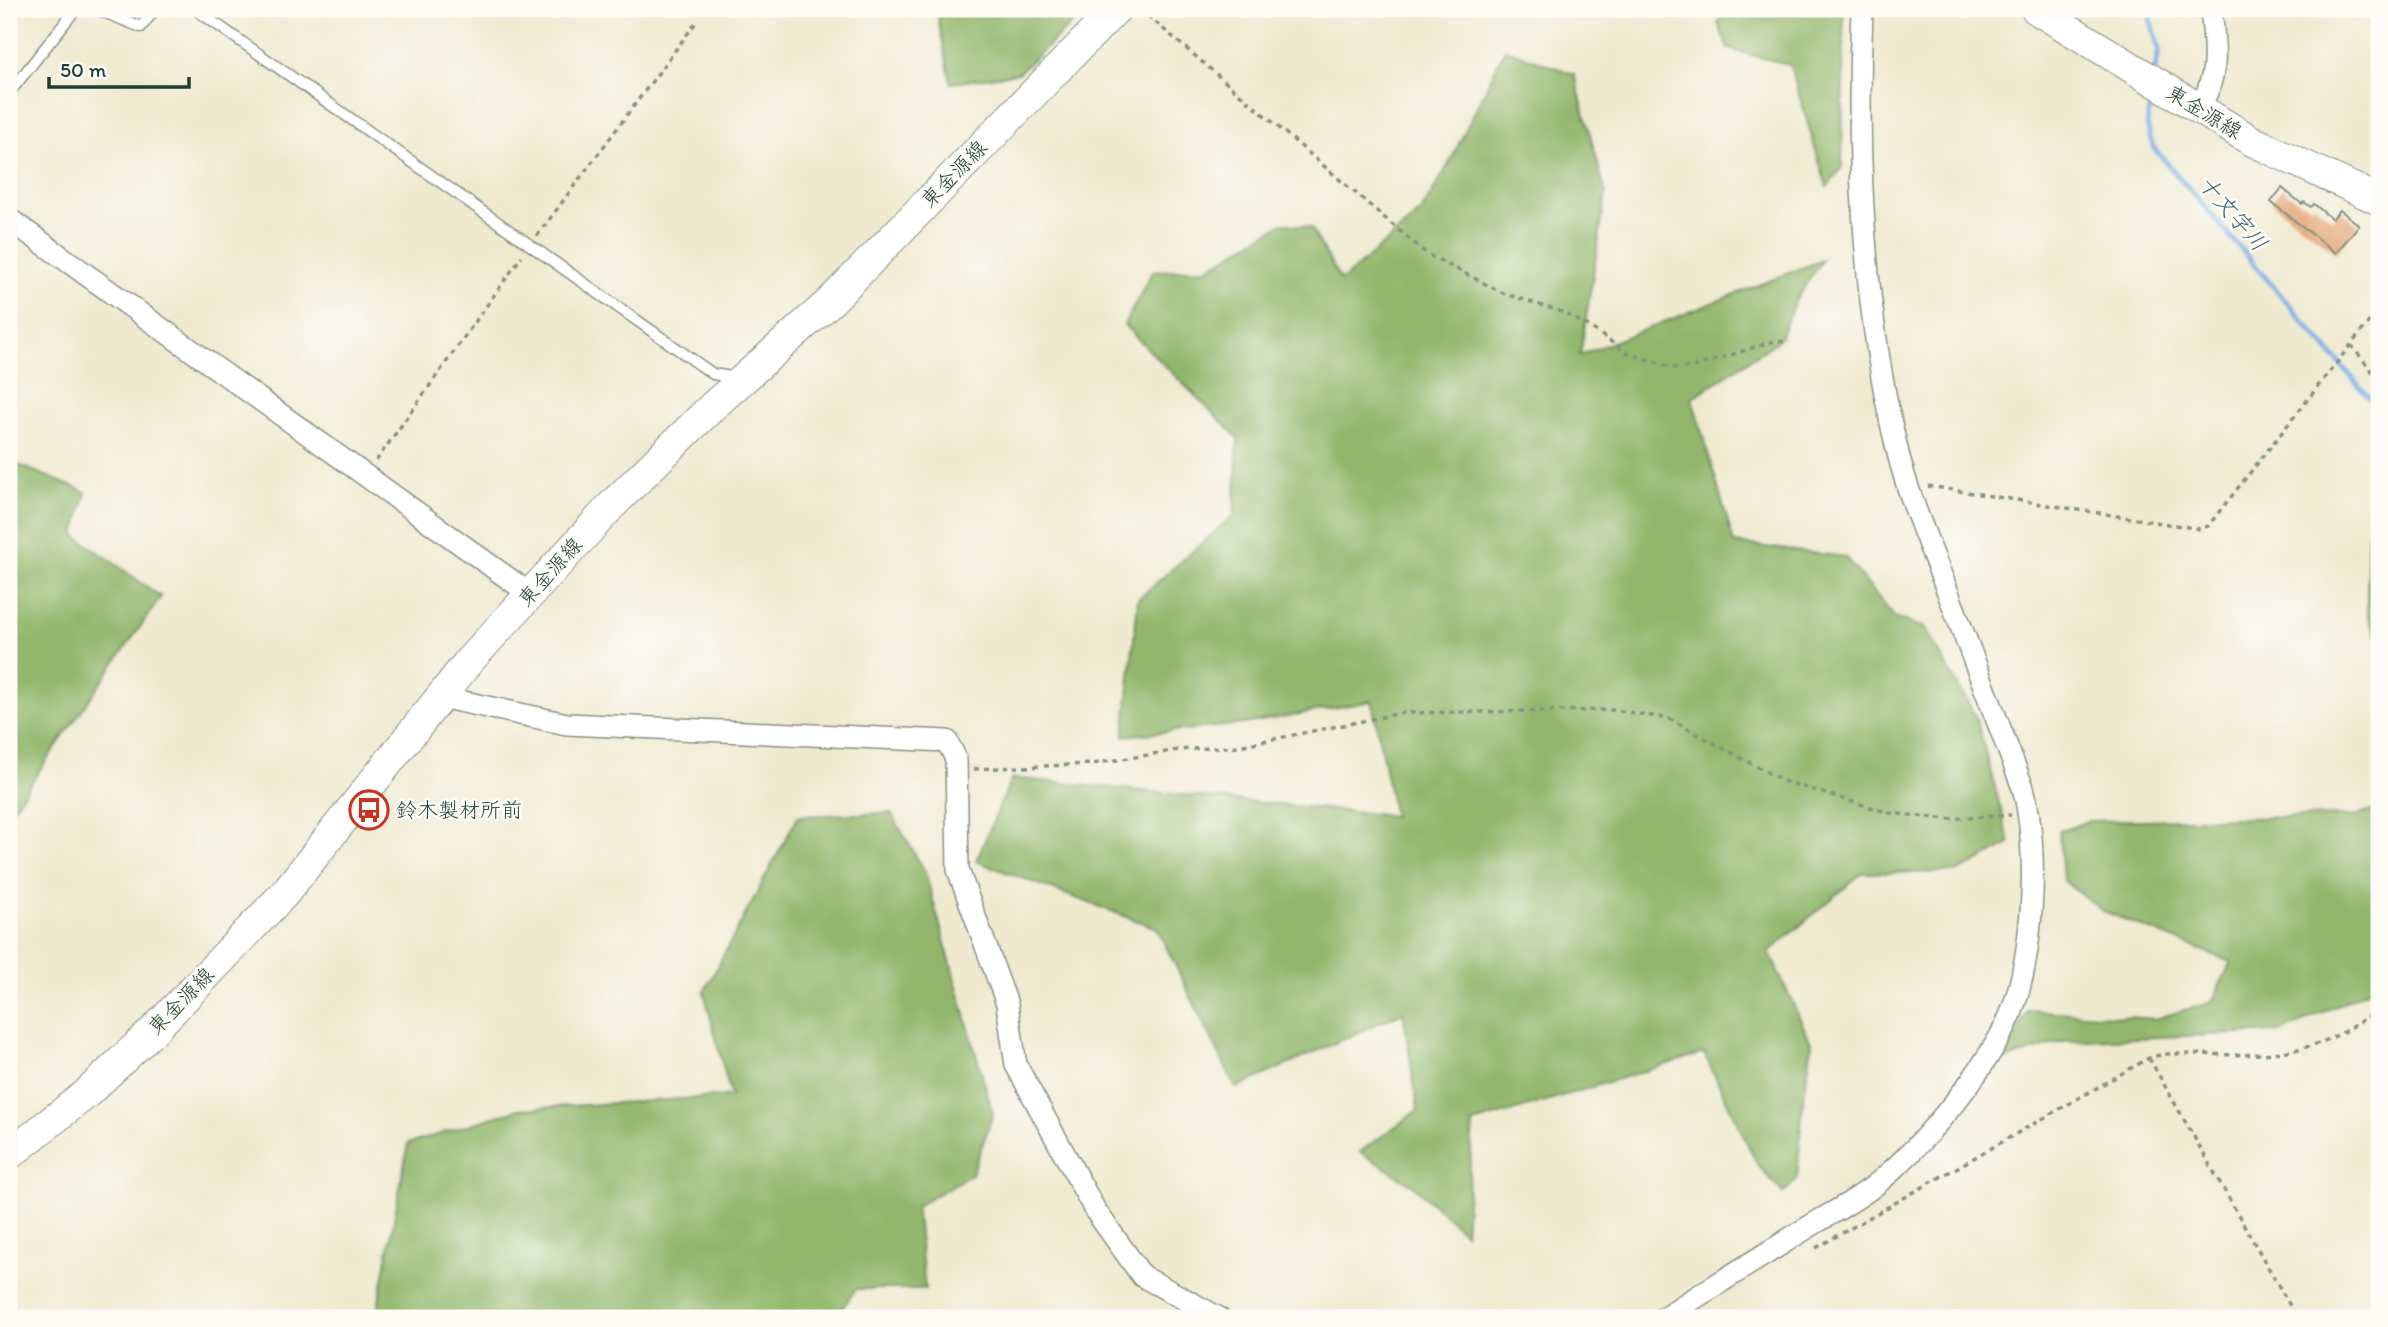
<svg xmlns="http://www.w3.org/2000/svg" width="2388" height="1327" font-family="Itim,'Klee One',sans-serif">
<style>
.forest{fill:#92b76c;stroke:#587a50;stroke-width:2}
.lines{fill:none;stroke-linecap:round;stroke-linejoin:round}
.stream{stroke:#77aee6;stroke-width:5}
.building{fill:#e29b67}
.lane-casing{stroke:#879382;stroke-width:13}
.street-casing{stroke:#879382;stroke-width:24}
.secondary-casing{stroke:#879382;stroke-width:32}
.path{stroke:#879382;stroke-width:3.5;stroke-dasharray:5 5;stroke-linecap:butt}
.lane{stroke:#fff;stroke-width:10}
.street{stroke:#fff;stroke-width:21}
.secondary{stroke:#fff;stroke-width:30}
.labels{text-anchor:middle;stroke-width:5;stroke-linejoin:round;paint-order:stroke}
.street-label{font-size:21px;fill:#1f3d34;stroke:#fdfcf7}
.poi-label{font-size:21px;fill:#1f3d34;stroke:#fdfcf7;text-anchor:start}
.water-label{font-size:23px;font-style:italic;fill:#395f69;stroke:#fdfcf7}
</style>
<rect width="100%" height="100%" fill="#fdfcf7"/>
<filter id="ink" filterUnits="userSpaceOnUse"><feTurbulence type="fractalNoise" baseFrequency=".0143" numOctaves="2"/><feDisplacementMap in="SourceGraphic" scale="14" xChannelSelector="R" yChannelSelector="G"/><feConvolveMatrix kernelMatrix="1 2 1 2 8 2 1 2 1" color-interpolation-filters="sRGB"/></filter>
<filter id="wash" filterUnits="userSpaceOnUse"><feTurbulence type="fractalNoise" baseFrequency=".00686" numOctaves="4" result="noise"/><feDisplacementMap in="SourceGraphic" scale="28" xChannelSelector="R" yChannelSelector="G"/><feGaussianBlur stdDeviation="1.57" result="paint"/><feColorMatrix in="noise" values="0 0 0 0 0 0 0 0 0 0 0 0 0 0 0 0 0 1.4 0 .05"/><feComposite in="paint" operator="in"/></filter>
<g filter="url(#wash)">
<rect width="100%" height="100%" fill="#efe9cf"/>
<g class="forest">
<path d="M 936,9 L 1088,9 L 1018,73 L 951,83 Z"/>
<path d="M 1726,9 L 1844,9 L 1842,167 L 1827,187 L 1790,65 L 1728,49 L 1718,23 Z"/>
<path d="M 1505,49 L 1574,74 L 1606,194 L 1580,355 L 1822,260 L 1795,301 L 1779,340 L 1692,398 L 1734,543 L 1845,557 L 1895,618 L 1925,628 L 1976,717 L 2010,844 L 1958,872 L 1862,873 L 1769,952 L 1812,1045 L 1803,1100 L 1797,1180 L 1783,1193 L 1757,1164 L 1704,1053 L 1473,1123 L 1465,1233 L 1414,1186 L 1360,1152 L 1418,1110 L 1403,1012 L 1236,1088 L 1157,928 L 976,861 L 1012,778 L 1394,816 L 1372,701 L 1244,724 L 1124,736 L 1138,599 L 1234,515 L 1238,438 L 1124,325 L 1153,271 L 1206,269 L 1283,223 L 1311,228 L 1341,281 L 1421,212 L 1449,164 Z"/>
<path d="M 9,461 L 86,492 L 75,535 L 161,597 L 9,814 Z"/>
<path d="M 2379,528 L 2379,641 L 2367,613 L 2368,532 Z"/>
<path d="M 2379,809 L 2379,985 L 2281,1032 L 2063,1041 L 2001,1061 L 2028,1010 L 2155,1019 L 2212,1002 L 2231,962 L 2103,911 L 2063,880 L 2059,831 L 2088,821 L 2353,816 Z"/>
<path d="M 891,813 L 925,872 L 993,1114 L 972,1174 L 916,1206 L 925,1289 L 856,1289 L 835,1318 L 376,1318 L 408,1144 L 519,1109 L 731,1096 L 704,992 L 798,816 Z"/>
</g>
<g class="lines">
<g class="stream">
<path d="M 2148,9 L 2159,50 L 2155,70"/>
<path d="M 2152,91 L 2147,124 L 2153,147 L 2379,409"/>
</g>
</g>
<g id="blocks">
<path class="building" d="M 2282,188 L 2302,204 L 2304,202 L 2311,207 L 2314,204 L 2332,219 L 2340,210 L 2359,225 L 2336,253 L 2271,202 Z"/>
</g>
</g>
<g filter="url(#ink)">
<use href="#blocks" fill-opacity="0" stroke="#879382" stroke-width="2"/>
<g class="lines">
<g class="lane-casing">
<g id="lane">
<path d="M 96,9 L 141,27 L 155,9"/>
<path d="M 195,9 L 713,374 L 737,378"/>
<path d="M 9,93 L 76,9"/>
</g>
</g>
<g class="street-casing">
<g id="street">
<path d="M 2198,110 C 2220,75 2215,48 2211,9"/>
<path d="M 9,219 L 530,594"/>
<path d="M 440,697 L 567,724 L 947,741 L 956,759 L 958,870 L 1007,1004 L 1016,1065 L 1095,1210 L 1142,1276 L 1219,1318"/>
<path d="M 1663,1318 C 1709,1289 1755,1260 1802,1231 C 1826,1216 1852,1203 1874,1186 C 1919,1150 1979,1078 2005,1027 C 2034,969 2040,849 2023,788 C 1997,720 1971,653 1945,585 C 1927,539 1907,493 1896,445 C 1862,303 1856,154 1862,9"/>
</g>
</g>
<g class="secondary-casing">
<g id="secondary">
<path d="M 2036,9 L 2252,141 L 2379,200"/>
<path d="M 9,1155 L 86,1094 L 154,1030 L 284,894 L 469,661 L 613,504 L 713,406 L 831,301 L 1116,9"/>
</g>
</g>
<g class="path">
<path d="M 1140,9 L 1427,254 L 1503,293 L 1562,312 L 1587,325 L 1627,353 L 1674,368 L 1693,367 L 1774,341 L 1789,342"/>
<path d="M 537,236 L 697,21"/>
<path d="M 2351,345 L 2379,380"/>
<path d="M 376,461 L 522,256"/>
<path d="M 1928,486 L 2200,529 L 2208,526 L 2379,309"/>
<path d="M 974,769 L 1092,764 L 1178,750 L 1239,746 L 1402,713 L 1615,710 L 1670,719 L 1783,781 L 1890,813 L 1947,819 L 2011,815"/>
<path d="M 2149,1058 L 2297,1318"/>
<path d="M 1816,1248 L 2149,1058 L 2164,1054 C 2249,1053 2309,1067 2379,1007"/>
</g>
<use href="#lane" class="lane"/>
<use href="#street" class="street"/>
<use href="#secondary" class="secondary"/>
</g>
</g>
<defs>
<g id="bus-ring" transform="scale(2.0125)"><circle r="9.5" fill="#fdfcf7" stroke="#c8321e" stroke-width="1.5"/><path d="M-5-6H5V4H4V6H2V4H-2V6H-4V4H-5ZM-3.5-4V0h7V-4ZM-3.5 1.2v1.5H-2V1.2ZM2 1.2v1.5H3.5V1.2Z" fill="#c8321e"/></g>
</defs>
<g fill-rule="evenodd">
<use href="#bus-ring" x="369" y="810"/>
</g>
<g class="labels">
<g class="street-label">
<text transform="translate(2204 112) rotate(31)" y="7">東金源線</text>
<text transform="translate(954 174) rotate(-46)" y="7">東金源線</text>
<text transform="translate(550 572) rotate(-48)" y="7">東金源線</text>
<text transform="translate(181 1001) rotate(-46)" y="7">東金源線</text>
</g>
<g class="poi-label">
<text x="396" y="817">鈴木製材所前</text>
</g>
<g class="water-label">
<text transform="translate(2233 213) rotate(49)" y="8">十文字川</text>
</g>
</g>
<rect width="2388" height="1327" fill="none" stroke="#fdfcf7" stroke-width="35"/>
<path d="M49 77v10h140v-10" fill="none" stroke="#1f3d34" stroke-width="3.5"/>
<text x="60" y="77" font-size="21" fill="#1f3d34" stroke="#fdfcf7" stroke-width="5" paint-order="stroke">50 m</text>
</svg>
